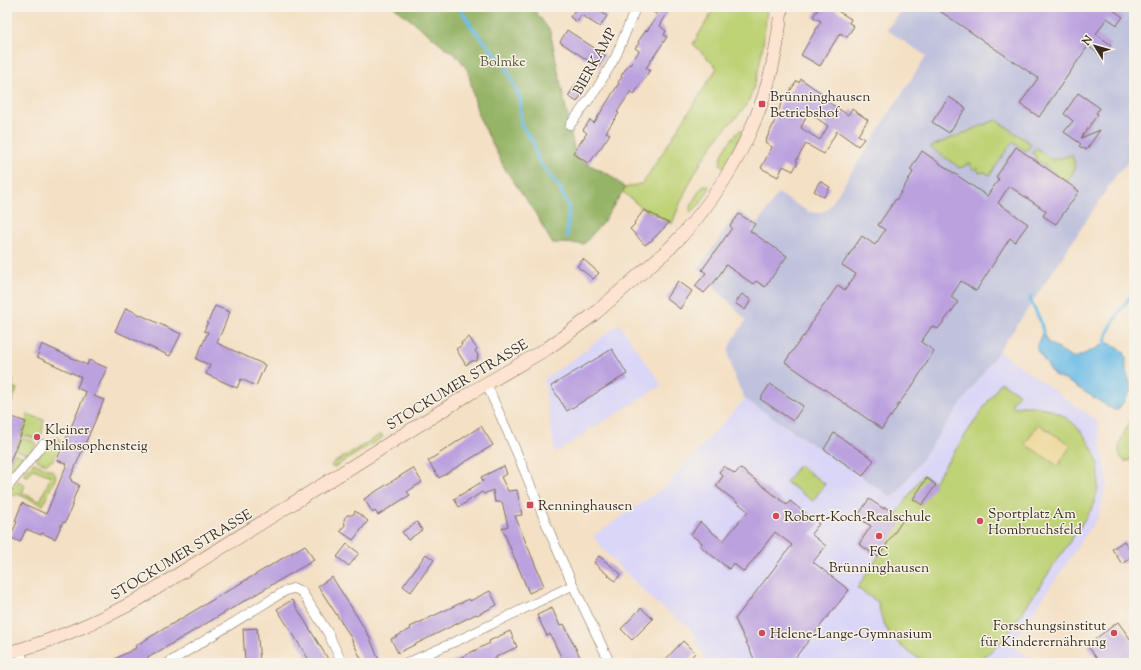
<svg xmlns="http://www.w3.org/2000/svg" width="1141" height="670" font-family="'Sorts Mill Goudy',serif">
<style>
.built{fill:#dad6f7}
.industrial{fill:#c0c2dd}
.green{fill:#bed276;stroke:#7c7e4a}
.forest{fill:#96b467;stroke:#686f42}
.sand{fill:#eeda9e;stroke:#94825e}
.water{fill:#6bbbe6;stroke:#537282}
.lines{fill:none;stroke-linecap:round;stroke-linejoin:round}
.stream{stroke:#6bbbe6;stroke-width:3.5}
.building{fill:#bba2df;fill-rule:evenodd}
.street-casing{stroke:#7c6a58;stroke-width:10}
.secondary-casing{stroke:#7c6a58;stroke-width:14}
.street{stroke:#fff;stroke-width:9}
.secondary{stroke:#fde4d1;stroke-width:13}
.poi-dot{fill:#d1495b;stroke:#f7f3e8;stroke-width:1.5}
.labels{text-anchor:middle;stroke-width:3;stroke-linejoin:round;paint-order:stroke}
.park-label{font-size:14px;fill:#5c5434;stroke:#f7f3e8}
.street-label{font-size:14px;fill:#3b2a1e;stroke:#f7f3e8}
.poi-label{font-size:14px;fill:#3b2a1e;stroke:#f7f3e8;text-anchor:start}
</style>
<rect width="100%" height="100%" fill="#f7f3e8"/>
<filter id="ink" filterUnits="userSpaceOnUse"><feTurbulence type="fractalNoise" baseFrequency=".025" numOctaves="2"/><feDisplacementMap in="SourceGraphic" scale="8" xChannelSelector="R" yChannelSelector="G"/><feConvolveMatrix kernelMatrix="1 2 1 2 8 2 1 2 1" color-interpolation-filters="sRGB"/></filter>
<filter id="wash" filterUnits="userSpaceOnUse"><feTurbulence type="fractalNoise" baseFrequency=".012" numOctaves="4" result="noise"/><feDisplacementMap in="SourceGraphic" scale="16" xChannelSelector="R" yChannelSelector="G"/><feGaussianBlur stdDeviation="0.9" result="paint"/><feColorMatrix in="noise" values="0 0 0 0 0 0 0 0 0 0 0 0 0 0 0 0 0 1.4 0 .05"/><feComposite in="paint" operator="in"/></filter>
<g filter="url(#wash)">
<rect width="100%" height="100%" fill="#f4e0c5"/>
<g class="built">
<path d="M 619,324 L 662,385 L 594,428 L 592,426 L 586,430 L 587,433 L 555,453 L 544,379 L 567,364 Z"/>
<path d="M 999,351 L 1097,421 L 1108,480 L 1098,517 L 1011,645 L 1038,663 L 707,663 L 690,628 L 656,603 L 606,553 L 593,536 L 663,488 L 745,399 L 890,496 L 897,494 Z"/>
</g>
<path class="industrial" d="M 903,7 L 1134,7 L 1134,150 L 1130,160 L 1117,174 L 1018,324 L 897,494 L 891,497 L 745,399 L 738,385 L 734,376 L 729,357 L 729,348 L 731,343 L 746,320 L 698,269 L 738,211 L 758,224 L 778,193 L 809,212 L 819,213 L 828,209 L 926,56 L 887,30 Z"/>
<g class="green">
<path d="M 715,7 L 767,7 C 765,32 762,56 756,80 C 754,86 752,94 749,100 C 743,113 725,127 716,140 C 697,166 683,194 672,224 L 663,220 L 658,215 L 643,209 L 622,191 L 625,188 L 643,183 L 717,68 L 693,44 Z"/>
<path d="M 996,120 L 1031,144 L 1026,151 L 1012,142 L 990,175 L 984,172 L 979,173 L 977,168 L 973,170 L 970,163 L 960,168 L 930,147 Z"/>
<path d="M 740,130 L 742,130 L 743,132 L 726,166 L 724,167 L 720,164 C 721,151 731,139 740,130 Z"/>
<path d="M 1036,148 L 1053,160 L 1072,155 C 1076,167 1075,172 1067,182 L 1034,158 L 1036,156 L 1032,153 Z"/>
<path d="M 704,185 L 709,186 L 709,190 L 701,203 L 692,212 L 690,211 C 692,201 698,192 704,185 Z"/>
<path d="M 7,375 L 13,380 L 12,387 L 17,389 L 11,404 L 7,404 Z"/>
<path d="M 1001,382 L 1019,394 L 1011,405 L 1014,407 C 1045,402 1073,415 1089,443 C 1093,449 1097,457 1098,465 C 1100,483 1098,494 1091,510 L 1003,641 C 995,648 987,655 978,659 C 969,662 960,663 951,663 C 946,663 940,664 935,663 C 917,661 898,646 888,631 C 882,623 880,612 878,602 L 857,588 L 878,557 L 859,544 L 885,507 L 896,515 L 923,475 L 934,482 Z"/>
<path d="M 28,414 L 44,420 L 42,433 L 39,440 L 28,436 L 21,436 Z"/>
<path d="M 1134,416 L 1134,458 L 1128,461 L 1124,461 C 1111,451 1127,426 1134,416 Z"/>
<path d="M 381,434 L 383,437 L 333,468 L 331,466 L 332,464 Z"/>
<path d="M 58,437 L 61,440 L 61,443 L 53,460 L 46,464 L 37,460 L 37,459 L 51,440 Z"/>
<path d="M 20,439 C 25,440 31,438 36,444 L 32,451 L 27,454 L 15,450 Z"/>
<path d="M 14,453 L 26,458 L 15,472 L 8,469 Z"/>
<path d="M 34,463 L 53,471 L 55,474 L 56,477 L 43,505 L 17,494 L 15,496 L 8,493 L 18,481 L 25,485 L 22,493 L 40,501 L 51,476 L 33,469 L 28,476 L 24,475 L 23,474 L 32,464 Z"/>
<path d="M 799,465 L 825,484 L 813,501 L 786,482 Z"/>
</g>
<path class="forest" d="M 394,7 L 532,7 L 550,31 L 576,158 L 610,175 L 625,188 L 603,222 L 584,244 L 552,243 L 534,211 L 505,169 L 478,115 L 468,71 L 459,58 Z"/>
<path class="sand" d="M 1038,424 L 1071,445 L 1058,466 L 1025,444 Z"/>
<path class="water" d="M 1043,331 L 1049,343 L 1072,357 L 1078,357 L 1105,344 L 1110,343 L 1124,352 L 1126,358 L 1126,371 L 1132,389 L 1118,410 L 1114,410 L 1067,381 L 1054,375 L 1037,350 L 1037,345 Z"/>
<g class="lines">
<g class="stream">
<path d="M 459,7 L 472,27 L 506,67 L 520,98 L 521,125 L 532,140 L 539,162 L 560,188 L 569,208 L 567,237"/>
<path d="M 1031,296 L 1030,300 L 1040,320 L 1043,331"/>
<path d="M 1105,344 C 1108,324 1123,308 1134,291"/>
</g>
</g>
<g id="blocks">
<g class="building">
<path d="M 571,7 L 594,7 L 607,16 L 600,27 L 581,15 L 577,22 L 570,17 L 575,10 Z"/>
<path d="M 644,7 L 668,7 L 670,8 L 660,26 L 666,31 L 664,35 L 667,37 L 646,68 L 650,70 L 634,94 L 631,91 L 617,112 L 619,113 L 606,132 L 610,134 L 600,149 L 597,152 L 589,164 L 573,153 L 587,133 L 583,130 L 590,120 L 594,123 L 619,83 L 618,82 L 622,77 L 621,76 L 629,64 L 630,65 L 639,51 L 635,48 L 639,43 L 638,42 L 646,30 L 647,31 L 658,15 Z"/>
<path d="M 819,7 L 831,7 L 851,19 L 849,23 L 854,26 L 847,37 L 840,33 L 820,66 L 801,55 L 821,21 L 813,17 Z"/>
<path d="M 934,7 L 1116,7 L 1113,10 L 1123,17 L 1117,25 L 1107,18 L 1096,34 L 1111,45 L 1103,57 L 1088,46 L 1039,117 L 1020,104 L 1038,78 Z"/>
<path d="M 567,30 L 605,55 L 598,67 L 560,42 Z"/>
<path d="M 580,78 L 588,84 L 577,102 L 568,96 Z"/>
<path d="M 801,79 L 830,99 L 828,102 L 848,115 L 852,109 L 868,120 L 858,135 L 864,139 L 858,146 L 837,131 L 824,154 L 806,144 L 796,161 L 798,162 L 793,171 L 783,166 L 778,177 L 761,168 L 772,147 L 765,142 L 773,125 L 781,104 L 797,81 L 799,83 ZM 808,112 L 828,126 L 820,140 L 801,128 Z"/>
<path d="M 1078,93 L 1100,108 L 1096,113 L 1098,114 L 1081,138 L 1100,130 L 1086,150 L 1079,146 L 1081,144 L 1064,132 L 1073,121 L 1064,114 Z"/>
<path d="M 949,97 L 966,108 L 949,133 L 932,122 Z"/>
<path d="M 1016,147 L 1079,191 L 1056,224 L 1043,216 L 1046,211 L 1009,186 L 998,203 L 1028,224 L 1015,242 L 1010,238 L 976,291 L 961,281 L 951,297 L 958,302 L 954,308 L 938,329 L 932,326 L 921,342 L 934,351 L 913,385 L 900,402 L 891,417 L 890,416 L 882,429 L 785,362 L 803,336 L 804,337 L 814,319 L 829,298 L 838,285 L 845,290 L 856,274 L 842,265 L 862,236 L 875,245 L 885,230 L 878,225 L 891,206 L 896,199 L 897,199 L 913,172 L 910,170 L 922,151 L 987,196 L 999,179 L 996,177 Z"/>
<path d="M 820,181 L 830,187 L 824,197 L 814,191 Z"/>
<path d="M 644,210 L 658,217 L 657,218 L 669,223 L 650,242 L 650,241 L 645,245 L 630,229 L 635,224 L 634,223 Z"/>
<path d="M 739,214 L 755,224 L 750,231 L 787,256 L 765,287 L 756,281 L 753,284 L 726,265 L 716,280 L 704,293 L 695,286 L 706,273 L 702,270 L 732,228 L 730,226 Z"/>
<path d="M 583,259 L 599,273 L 593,279 L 577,266 Z"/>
<path d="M 678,281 L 692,291 L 680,309 L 666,298 Z"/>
<path d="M 742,294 L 751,300 L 745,310 L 735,303 Z"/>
<path d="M 215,306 L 230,312 L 217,343 L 265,365 L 256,386 L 241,379 L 237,388 L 206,374 L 210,365 L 196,359 L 208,332 L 204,331 Z"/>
<path d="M 126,308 L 181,334 L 170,356 L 115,331 Z"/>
<path d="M 469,337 L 477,349 L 475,351 L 478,355 L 477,361 L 472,361 L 466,365 L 456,349 L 462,345 L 461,343 Z"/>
<path d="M 42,344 L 87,365 L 89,360 L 107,368 L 94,396 L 104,400 L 70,479 L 72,480 L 71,481 L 79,485 L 73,500 L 74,501 L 65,523 L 63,522 L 55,539 L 42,533 L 41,535 L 26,529 L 20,542 L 10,537 L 17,522 L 15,521 L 22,503 L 46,514 L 67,464 L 57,460 L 86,392 L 77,388 L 81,377 L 37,357 Z"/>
<path d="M 612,349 L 627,374 L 567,411 L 551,386 Z"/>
<path d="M 770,384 L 803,406 L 793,421 L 760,399 Z"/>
<path d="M 7,415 L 26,422 L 7,469 Z"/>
<path d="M 481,426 L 493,445 L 439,478 L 428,461 Z"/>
<path d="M 834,433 L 874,460 L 863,476 L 824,449 Z"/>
<path d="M 504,466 L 507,474 L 501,477 L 508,491 L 517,490 L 522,515 L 515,516 L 544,586 L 529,593 L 502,528 L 508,526 L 502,502 L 495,502 L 493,490 L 484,494 L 482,492 L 459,507 L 454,499 L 483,481 L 481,477 Z"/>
<path d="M 724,466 L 735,474 L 740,468 L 787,505 L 790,501 L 819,524 L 811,534 L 826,546 L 813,562 L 849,590 L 794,659 L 797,663 L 756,663 L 735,619 L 792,545 L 775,532 L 744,572 L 733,563 L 729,569 L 700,546 L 702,543 L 691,535 L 700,522 L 723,541 L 748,511 L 716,486 L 723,476 L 719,472 Z"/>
<path d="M 413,468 L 422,482 L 407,492 L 410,495 L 378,515 L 375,511 L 373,513 L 364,499 Z"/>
<path d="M 927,478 L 936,485 L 922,505 L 913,499 Z"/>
<path d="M 869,499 L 884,509 L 885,507 L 903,520 L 878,557 L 859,544 L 871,526 L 857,517 Z"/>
<path d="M 355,511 L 368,521 L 353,540 L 340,531 L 345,525 L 344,519 L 347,515 L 353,515 Z"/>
<path d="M 417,522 L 422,530 L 408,540 L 402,532 Z"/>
<path d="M 1124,541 L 1134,555 L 1122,564 L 1112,549 Z"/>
<path d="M 347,544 L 359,553 L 349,566 L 337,557 Z"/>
<path d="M 305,545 L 314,560 L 139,663 L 107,663 L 136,648 L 135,646 Z"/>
<path d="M 426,554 L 434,560 L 411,592 L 403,586 Z"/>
<path d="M 599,556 L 621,574 L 615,581 L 594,563 Z"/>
<path d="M 332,577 L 355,613 L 370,638 L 380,663 L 363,663 L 349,634 L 318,586 Z"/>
<path d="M 490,591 L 497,605 L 477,615 L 476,614 L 398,653 L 391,639 L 411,629 L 410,627 L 469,599 L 470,601 Z"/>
<path d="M 292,600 L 328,659 L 322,663 L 311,663 L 277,609 Z"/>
<path d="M 552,608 L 560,626 L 564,624 L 583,663 L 564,663 L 550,634 L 547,636 L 537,615 Z"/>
<path d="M 641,608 L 653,619 L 632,640 L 621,629 Z"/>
<path d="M 1118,622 L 1134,644 L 1134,663 L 1100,663 L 1087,645 Z"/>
<path d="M 257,628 L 260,663 L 245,663 L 243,629 Z"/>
<path d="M 510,631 L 517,647 L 496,657 L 497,658 L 485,663 L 449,663 L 490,643 L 489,641 Z"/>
<path d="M 683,641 L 695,653 L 686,663 L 662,663 Z"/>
</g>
</g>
</g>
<g filter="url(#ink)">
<use href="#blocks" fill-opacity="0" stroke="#7c6a58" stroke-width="1"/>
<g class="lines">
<g class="street-casing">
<g id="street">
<path d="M 570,125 L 596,90 L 616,56 L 636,7"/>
<path d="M 487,384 L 493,399 L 517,453 L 553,540 L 573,585 L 610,663"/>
<path d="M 7,488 L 43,444"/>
<path d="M 20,650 L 24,663"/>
<path d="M 168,663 L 285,591 L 294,588 L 302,592 L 328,633 L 342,663"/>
<path d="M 407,663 L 461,639 L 573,585"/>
</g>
</g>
<g class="secondary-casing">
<path id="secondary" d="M 7,653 C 52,642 94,623 134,602 L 472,392 L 548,348 L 593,315 L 670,248 C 733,184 776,98 781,7"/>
</g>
<use href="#street" class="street"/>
<use href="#secondary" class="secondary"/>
</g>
</g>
<g class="poi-dot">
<rect x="758" y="100" width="8" height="8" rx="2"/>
<circle cx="37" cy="437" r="4"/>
<rect x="526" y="501" width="8" height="8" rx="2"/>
<circle cx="776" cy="516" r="4"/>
<circle cx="980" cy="521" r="4"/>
<circle cx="879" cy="536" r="4"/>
<circle cx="762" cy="633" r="4"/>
<circle cx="1114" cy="633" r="4"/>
</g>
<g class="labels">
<g class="park-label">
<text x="503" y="66">Bolmke</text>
</g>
<g class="street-label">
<text transform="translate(594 61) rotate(-61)" y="5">BIERKAMP</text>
<text transform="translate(457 384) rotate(-31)" y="5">STOCKUMER STRASSE</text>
<text transform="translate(181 554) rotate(-31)" y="5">STOCKUMER STRASSE</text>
</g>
<g class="poi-label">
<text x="770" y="101">Brünninghausen<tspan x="770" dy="16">Betriebshof</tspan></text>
<text x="45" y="434">Kleiner<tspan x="45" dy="16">Philosophensteig</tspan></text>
<text x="538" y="510">Renninghausen</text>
<text x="988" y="518">Sportplatz Am<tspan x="988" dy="16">Hombruchsfeld</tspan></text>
<text x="784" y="521">Robert-Koch-Realschule</text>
<text x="879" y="556" text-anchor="middle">FC<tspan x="879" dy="16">Brünninghausen</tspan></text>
<text x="1106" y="630" text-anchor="end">Forschungsinstitut<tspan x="1106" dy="16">für Kinderernährung</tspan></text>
<text x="770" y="638">Helene-Lange-Gymnasium</text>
</g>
</g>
<rect width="1141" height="670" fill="none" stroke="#f7f3e8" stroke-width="24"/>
<g transform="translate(1095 46) rotate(307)" stroke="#f7f3e8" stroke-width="3" paint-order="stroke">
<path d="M0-3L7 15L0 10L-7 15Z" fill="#3b2a1e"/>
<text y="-6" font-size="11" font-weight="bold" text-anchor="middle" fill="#3b2a1e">N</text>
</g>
</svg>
